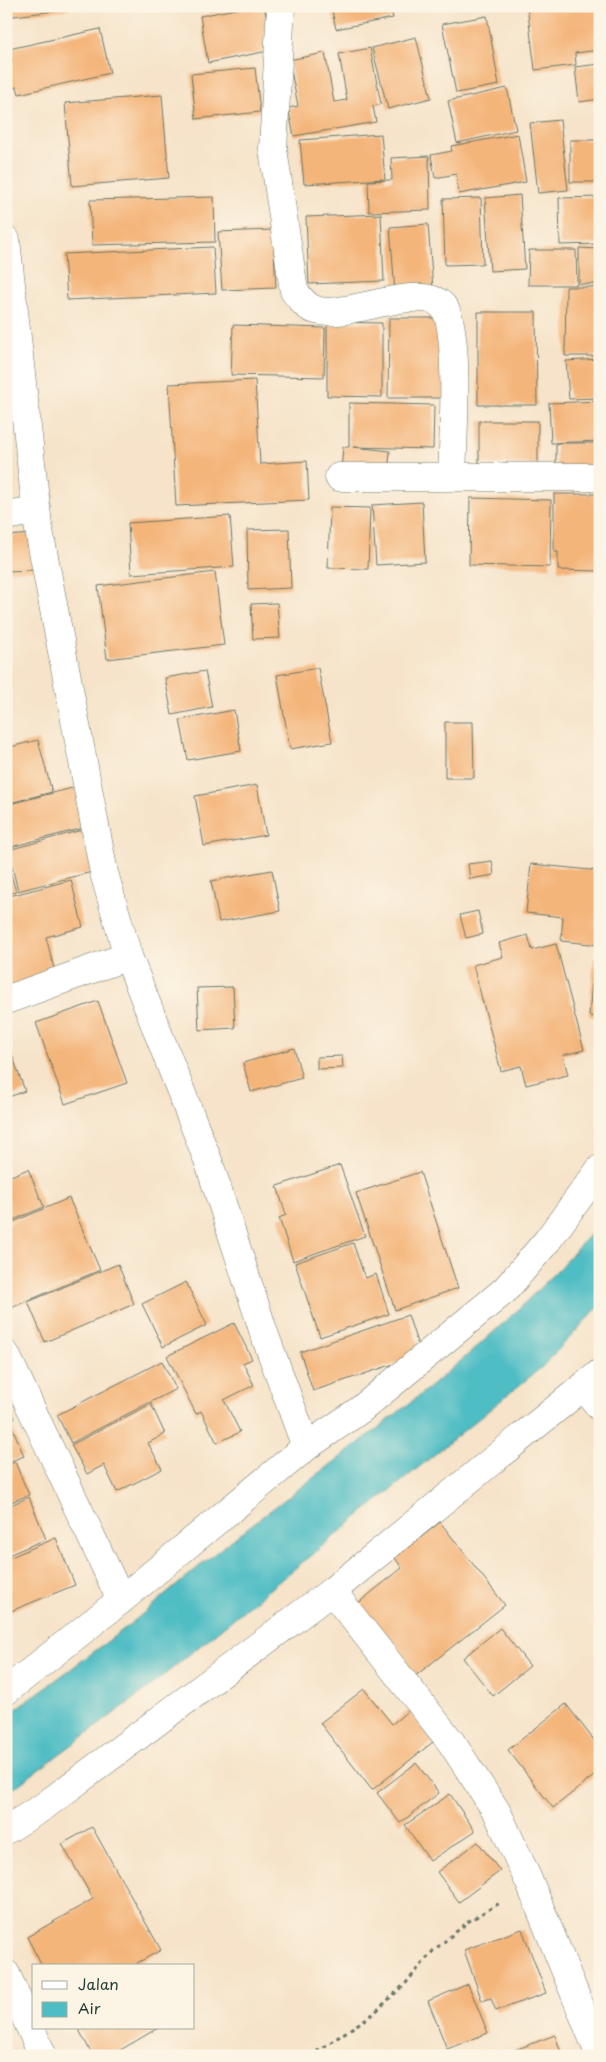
<svg xmlns="http://www.w3.org/2000/svg" width="606" height="2062" font-family="'Playpen Sans',sans-serif">
<style>
.water{fill:#4fbdc4;stroke:#377d7c}
.building{fill:#f4b57a}
.lines{fill:none;stroke-linecap:round;stroke-linejoin:round}
.minor-casing{stroke:#6a7768;stroke-width:29}
.path{stroke:#6a7768;stroke-width:3;stroke-dasharray:4 4;stroke-linecap:butt}
.minor{stroke:#fff;stroke-width:28}
</style>
<rect width="100%" height="100%" fill="#fcf5e5"/>
<filter id="ink" filterUnits="userSpaceOnUse"><feTurbulence type="fractalNoise" baseFrequency=".02" numOctaves="2"/><feDisplacementMap in="SourceGraphic" scale="10" xChannelSelector="R" yChannelSelector="G"/><feConvolveMatrix kernelMatrix="1 2 1 2 8 2 1 2 1" color-interpolation-filters="sRGB"/></filter>
<filter id="wash" filterUnits="userSpaceOnUse"><feTurbulence type="fractalNoise" baseFrequency=".0096" numOctaves="4" result="noise"/><feDisplacementMap in="SourceGraphic" scale="20" xChannelSelector="R" yChannelSelector="G"/><feGaussianBlur stdDeviation="1.12" result="paint"/><feColorMatrix in="noise" values="0 0 0 0 0 0 0 0 0 0 0 0 0 0 0 0 0 1.4 0 .05"/><feComposite in="paint" operator="in"/></filter>
<g filter="url(#wash)">
<rect width="100%" height="100%" fill="#f6e3c9"/>
<path class="water" d="M 600,1222 L 600,1305 L 543,1366 L 147,1689 L 6,1794 L 6,1716 C 49,1685 92,1654 134,1621 C 170,1592 205,1560 242,1532 C 367,1436 499,1344 600,1222 Z"/>
<g id="blocks">
<g class="building">
<path d="M 6,6 L 70,6 L 71,9 L 6,17 Z"/>
<path d="M 207,6 L 224,6 L 224,7 L 208,10 Z"/>
<path d="M 251,6 L 264,6 L 273,50 L 208,63 L 200,16 Z"/>
<path d="M 331,6 L 390,6 L 393,18 L 336,29 Z"/>
<path d="M 527,6 L 600,6 L 600,50 L 575,53 L 576,65 L 535,70 Z"/>
<path d="M 487,16 L 499,85 L 456,93 L 442,24 Z"/>
<path d="M 100,29 L 110,73 L 19,94 L 17,87 L 6,89 L 6,62 L 12,61 L 9,49 Z"/>
<path d="M 416,37 L 431,98 L 388,109 L 372,48 Z"/>
<path d="M 370,48 L 381,104 L 373,106 L 376,122 L 294,136 L 288,108 L 298,106 L 289,60 L 325,53 L 334,102 L 347,100 L 339,54 Z"/>
<path d="M 600,64 L 600,99 L 579,102 L 575,67 Z"/>
<path d="M 255,68 L 260,112 L 196,119 L 191,74 Z"/>
<path d="M 507,88 L 516,130 L 457,143 L 448,101 Z"/>
<path d="M 162,95 L 169,178 L 72,186 L 65,103 Z"/>
<path d="M 560,120 L 568,190 L 538,193 L 530,123 Z"/>
<path d="M 381,134 L 385,179 L 304,184 L 300,140 Z"/>
<path d="M 518,134 L 526,182 L 459,194 L 456,174 L 435,178 L 431,155 L 452,151 L 451,146 Z"/>
<rect x="570" y="140" width="30" height="42"/>
<path d="M 429,156 L 430,210 L 369,212 L 368,181 L 392,180 L 391,158 Z"/>
<path d="M 520,195 L 525,269 L 490,271 L 485,198 Z"/>
<path d="M 214,197 L 215,242 L 92,245 L 90,200 Z"/>
<path d="M 600,197 L 600,244 L 560,245 L 559,198 Z"/>
<path d="M 481,198 L 483,264 L 445,265 L 443,199 Z"/>
<path d="M 381,214 L 384,281 L 309,284 L 306,217 Z"/>
<path d="M 428,224 L 433,289 L 395,292 L 390,227 Z"/>
<path d="M 273,230 L 276,288 L 222,290 L 218,232 Z"/>
<path d="M 213,247 L 216,293 L 67,300 L 64,254 Z"/>
<path d="M 579,248 L 600,249 L 600,284 L 579,284 Z"/>
<path d="M 529,250 L 576,250 L 577,285 L 528,285 Z"/>
<path d="M 566,287 L 600,287 L 600,356 L 565,356 Z"/>
<path d="M 478,312 L 536,312 L 537,405 L 478,405 Z"/>
<path d="M 389,318 L 447,318 L 447,398 L 388,398 Z"/>
<path d="M 327,322 L 382,323 L 382,397 L 327,396 Z"/>
<path d="M 233,325 L 325,328 L 324,377 L 231,375 Z"/>
<path d="M 600,359 L 600,398 L 569,399 L 566,361 Z"/>
<path d="M 255,380 L 260,464 L 307,461 L 309,500 L 176,506 L 169,384 Z"/>
<path d="M 600,401 L 600,441 L 551,443 L 549,403 Z"/>
<path d="M 349,403 L 434,405 L 433,449 L 353,447 L 390,451 L 388,475 L 341,471 L 343,447 L 349,447 Z"/>
<rect x="479" y="421" width="59" height="43"/>
<rect x="556" y="443" width="44" height="25"/>
<path d="M 554,494 L 600,494 L 598,571 L 558,570 L 558,552 L 554,552 Z"/>
<path d="M 470,498 L 551,500 L 550,567 L 469,565 Z"/>
<path d="M 422,502 L 425,562 L 376,565 L 372,505 Z"/>
<path d="M 330,507 L 370,508 L 368,569 L 328,568 Z"/>
<path d="M 230,516 L 234,567 L 131,574 L 128,523 Z"/>
<path d="M 289,529 L 291,588 L 248,590 L 247,530 Z"/>
<path d="M 33,534 L 35,570 L 6,571 L 6,536 Z"/>
<path d="M 215,572 L 224,645 L 107,659 L 98,586 Z"/>
<path d="M 277,603 L 280,638 L 253,639 L 251,604 Z"/>
<path d="M 318,668 L 332,742 L 290,749 L 277,675 Z"/>
<path d="M 205,671 L 212,707 L 172,715 L 165,678 Z"/>
<path d="M 234,710 L 241,751 L 188,760 L 180,720 Z"/>
<path d="M 445,722 L 473,722 L 474,778 L 445,778 Z"/>
<path d="M 38,740 L 52,792 L 6,804 L 6,748 Z"/>
<path d="M 257,785 L 266,835 L 204,846 L 195,796 Z"/>
<path d="M 76,787 L 87,827 L 7,848 L 6,805 Z"/>
<path d="M 82,830 L 92,872 L 18,891 L 8,850 Z"/>
<path d="M 6,857 L 16,892 L 6,894 Z"/>
<path d="M 492,861 L 494,875 L 470,879 L 468,864 Z"/>
<path d="M 531,864 L 600,871 L 600,945 L 561,941 L 563,917 L 526,913 Z"/>
<path d="M 272,870 L 280,911 L 219,922 L 211,881 Z"/>
<path d="M 71,880 L 83,927 L 46,937 L 57,980 L 6,991 L 6,897 Z"/>
<path d="M 478,911 L 483,934 L 466,938 L 460,915 Z"/>
<path d="M 528,935 L 532,950 L 556,944 L 584,1050 L 563,1055 L 568,1075 L 526,1085 L 521,1066 L 501,1071 L 473,965 L 503,957 L 499,943 Z"/>
<path d="M 594,959 L 600,959 L 600,1017 L 589,1016 Z"/>
<path d="M 233,987 L 235,1028 L 199,1030 L 197,988 Z"/>
<path d="M 98,1001 L 127,1083 L 65,1104 L 36,1023 Z"/>
<path d="M 6,1038 L 25,1091 L 6,1098 Z"/>
<path d="M 294,1048 L 302,1078 L 251,1092 L 243,1063 Z"/>
<path d="M 342,1056 L 343,1068 L 317,1069 L 317,1057 Z"/>
<path d="M 340,1165 L 365,1236 L 293,1261 L 279,1218 L 286,1215 L 277,1186 Z"/>
<path d="M 28,1169 L 44,1207 L 6,1223 L 6,1178 Z"/>
<path d="M 420,1172 L 458,1288 L 395,1310 L 356,1193 Z"/>
<path d="M 69,1198 L 100,1270 L 6,1310 L 6,1225 Z"/>
<path d="M 353,1243 L 365,1278 L 376,1274 L 389,1314 L 320,1337 L 295,1263 Z"/>
<path d="M 118,1264 L 134,1304 L 45,1342 L 28,1302 Z"/>
<path d="M 186,1282 L 207,1325 L 163,1347 L 142,1304 Z"/>
<path d="M 408,1315 L 421,1355 L 313,1391 L 300,1352 Z"/>
<path d="M 234,1323 L 252,1359 L 243,1363 L 254,1385 L 224,1400 L 240,1432 L 217,1443 L 201,1411 L 196,1414 L 167,1356 Z"/>
<path d="M 162,1361 L 176,1389 L 71,1443 L 57,1415 Z"/>
<path d="M 6,1396 L 15,1418 L 6,1421 Z"/>
<path d="M 151,1404 L 165,1434 L 148,1443 L 162,1469 L 117,1492 L 104,1465 L 87,1474 L 71,1445 Z"/>
<path d="M 11,1424 L 24,1456 L 6,1463 L 6,1426 Z"/>
<path d="M 15,1462 L 29,1495 L 6,1504 L 6,1466 Z"/>
<path d="M 29,1497 L 46,1539 L 6,1556 L 6,1507 Z"/>
<path d="M 440,1522 L 505,1605 L 414,1677 L 357,1604 L 402,1568 L 395,1558 Z"/>
<path d="M 56,1538 L 75,1585 L 6,1613 L 6,1559 Z"/>
<path d="M 500,1628 L 530,1666 L 493,1696 L 463,1658 Z"/>
<path d="M 364,1689 L 392,1724 L 409,1710 L 433,1742 L 372,1790 L 320,1723 Z"/>
<path d="M 566,1704 L 600,1748 L 600,1771 L 553,1808 L 508,1750 Z"/>
<path d="M 416,1763 L 439,1793 L 400,1823 L 377,1793 Z"/>
<path d="M 450,1794 L 475,1831 L 430,1861 L 405,1825 Z"/>
<path d="M 92,1827 L 161,1950 L 137,1963 L 139,1966 L 42,1966 L 27,1937 L 93,1899 L 62,1844 Z"/>
<path d="M 478,1842 L 500,1871 L 459,1902 L 437,1872 Z"/>
<path d="M 522,1929 L 546,1993 L 496,2011 L 491,1998 L 482,2001 L 464,1950 Z"/>
<path d="M 468,1984 L 488,2033 L 447,2049 L 428,2001 Z"/>
<path d="M 78,2028 L 158,2028 L 110,2056 L 93,2056 Z"/>
<path d="M 555,2035 L 562,2056 L 507,2056 L 507,2053 Z"/>
</g>
</g>
</g>
<g filter="url(#ink)">
<use href="#blocks" fill-opacity="0" stroke="#6a7768" stroke-width="1"/>
<g class="lines">
<g class="minor-casing">
<g id="minor">
<path d="M 281,6 L 273,149 L 294,291 C 301,299 305,307 316,310 C 346,320 426,279 445,309 C 460,334 453,443 452,476"/>
<path d="M 6,240 L 38,525 L 104,873 L 128,956 L 209,1163 L 264,1333 L 306,1447"/>
<path d="M 339,477 L 600,477"/>
<path d="M 6,516 L 36,511"/>
<path d="M 6,1000 L 128,956"/>
<path d="M 6,1355 L 121,1600"/>
<path d="M 584,1387 L 600,1407"/>
<path d="M 332,1591 L 451,1742 L 497,1812 L 531,1886 L 600,2056"/>
<path d="M 6,1691 L 121,1600 L 306,1447 L 360,1410 L 505,1290 L 547,1241 L 600,1169"/>
<path d="M 6,1830 L 43,1807 L 332,1591 L 600,1373"/>
<path d="M 6,1974 L 43,2056"/>
</g>
</g>
<path class="path" d="M 310,2056 L 373,2014 L 406,1983 L 433,1951 L 469,1921 L 500,1903"/>
<use href="#minor" class="minor"/>
</g>
</g>
<rect width="606" height="2062" fill="none" stroke="#fcf5e5" stroke-width="25"/>
<rect x="32" y="1964" width="162" height="65" fill="#fcf5e5" stroke="#a4ab9e"/>
<rect x="42" y="1981" width="25" height="8" fill="#ffffff" stroke="#a4ab9e"/>
<text x="78" y="1990" font-size="15" fill="#1f3d34">Jalan</text>
<rect x="42" y="2002" width="25" height="15" fill="#4fbdc4" stroke="#a4ab9e"/>
<text x="78" y="2014" font-size="15" fill="#1f3d34">Air</text>
</svg>
